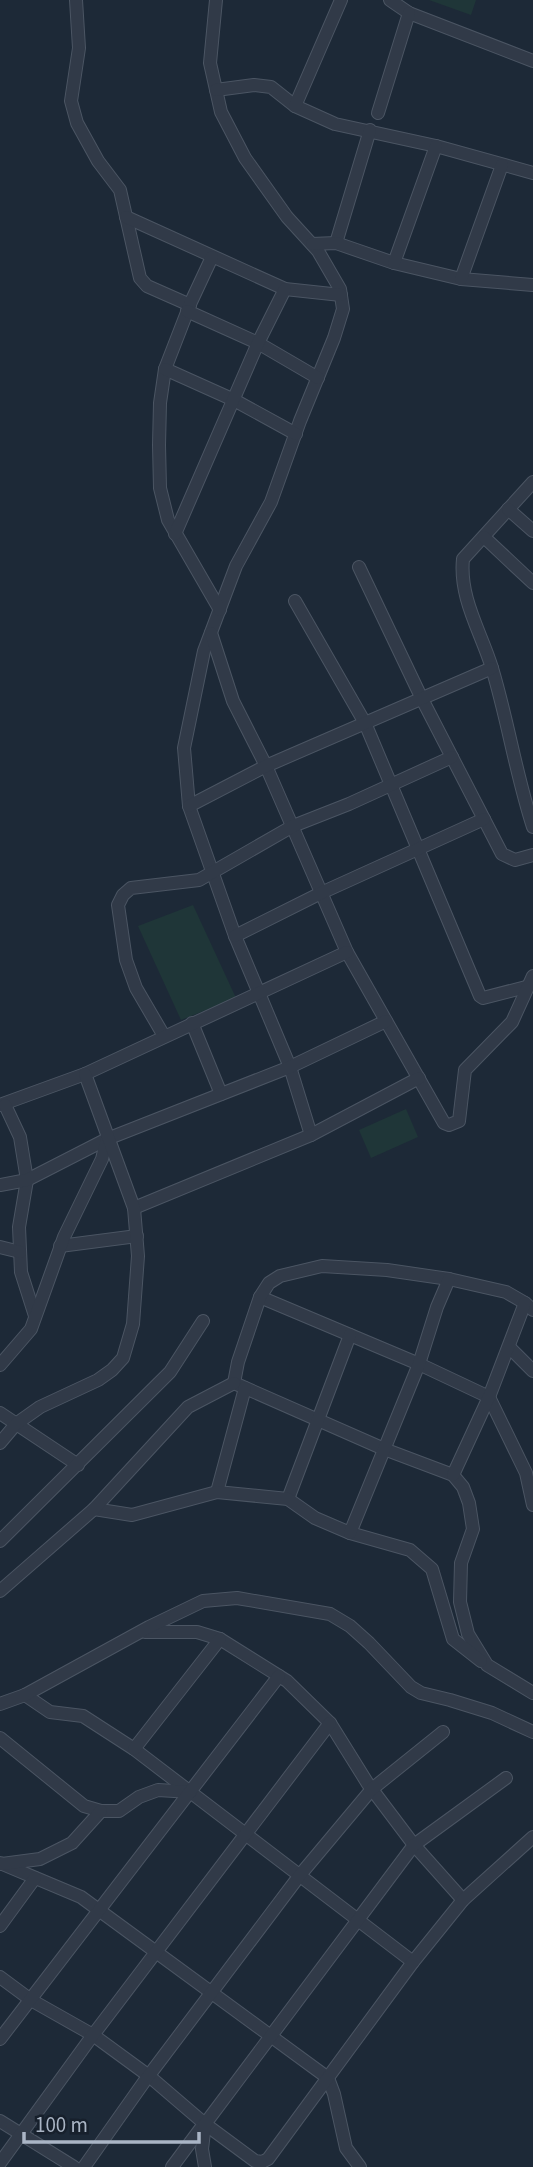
<svg xmlns="http://www.w3.org/2000/svg" width="533" height="2167" font-family="'Source Sans 3',sans-serif">
<style>
.green{fill:#1f3638}
.lines{fill:none;stroke-linecap:round;stroke-linejoin:round}
.minor-casing{stroke:#4b5563;stroke-width:14}
.minor{stroke:#313a48;stroke-width:12}
</style>
<rect width="100%" height="100%" fill="#1d2937"/>
<g class="green">
<path d="M 429,0 L 476,0 L 471,15 Z"/>
<path d="M 193,905 L 236,998 L 181,1020 L 138,926 Z"/>
<path d="M 406,1109 L 418,1137 L 371,1158 L 359,1130 Z"/>
</g>
<g class="lines">
<g class="minor-casing">
<g id="minor">
<path d="M 76,0 L 79,48 L 71,101 L 77,123 L 98,161 L 120,190 L 140,278 L 147,286 L 190,305"/>
<path d="M 216,0 L 210,63 L 221,112 L 245,158 L 287,217 L 318,251 L 340,289 L 343,309 L 334,338 L 300,421 L 271,502 L 236,566 L 204,651 L 184,748 L 189,806 L 235,936 L 290,1067 L 311,1135"/>
<path d="M 390,0 L 409,13 L 533,61"/>
<path d="M 216,90 L 254,85 L 271,87 L 295,106 L 335,124 L 436,146 L 533,173"/>
<path d="M 295,106 L 341,0"/>
<path d="M 378,113 L 409,13"/>
<path d="M 126,217 L 285,289 L 341,295"/>
<path d="M 336,243 L 370,130"/>
<path d="M 312,244 L 336,243 L 394,263 L 461,279 L 533,285"/>
<path d="M 212,257 L 191,302 L 165,369 L 160,403 L 159,445 L 160,488 L 168,520 L 220,610"/>
<path d="M 394,263 L 436,146"/>
<path d="M 461,279 L 502,165"/>
<path d="M 187,311 L 258,343 L 318,378"/>
<path d="M 165,369 L 234,400 L 296,434"/>
<path d="M 533,482 L 463,559 C 459,598 481,632 492,668 C 508,721 516,775 533,827"/>
<path d="M 508,509 L 533,531"/>
<path d="M 175,534 L 258,343 L 285,289"/>
<path d="M 484,537 L 533,583"/>
<path d="M 359,567 L 422,699 L 502,854 L 515,860 L 533,855"/>
<path d="M 295,601 L 365,723 L 480,996 L 483,998 L 526,987"/>
<path d="M 211,633 L 233,701 L 266,766 L 347,952 L 444,1123 L 449,1125 L 459,1121 L 465,1070 L 512,1022 L 533,976"/>
<path d="M 189,806 L 266,766 L 492,668"/>
<path d="M 235,936 L 321,893 L 484,819"/>
<path d="M 192,1023 L 221,1094"/>
<path d="M 164,1036 L 136,988 L 126,960 L 118,905 L 123,895 L 131,888 L 199,880 L 293,826 L 349,804 L 452,757"/>
<path d="M 0,1105 L 85,1074 L 347,952"/>
<path d="M 5,1105 L 20,1137 L 27,1180 L 19,1227 L 21,1272 L 35,1316"/>
<path d="M 0,1185 L 27,1180 L 107,1139 L 290,1067 L 386,1021"/>
<path d="M 134,1208 L 311,1135 L 419,1078"/>
<path d="M 60,1246 L 137,1236"/>
<path d="M 0,1247 L 20,1252"/>
<path d="M 260,1297 L 419,1364 L 489,1397 L 526,1473 L 533,1505"/>
<path d="M 509,1347 L 533,1371"/>
<path d="M 0,1365 L 31,1329 L 64,1237 L 102,1159 L 107,1139"/>
<path d="M 234,1383 L 384,1449 L 453,1475 L 463,1487 L 469,1503 L 473,1529 L 461,1563 L 460,1602 L 468,1634 L 487,1665 L 533,1693"/>
<path d="M 234,1383 L 238,1362 L 260,1297 L 269,1283 L 280,1276 L 322,1266 L 387,1270 L 449,1279 L 506,1292 L 525,1303 L 533,1310"/>
<path d="M 0,1413 L 78,1465"/>
<path d="M 0,1443 L 16,1424 L 40,1407 L 98,1380 L 112,1370 L 123,1358 L 133,1324 L 138,1256 L 134,1208 L 85,1074"/>
<path d="M 453,1475 L 489,1397 L 525,1303"/>
<path d="M 217,1492 L 245,1388"/>
<path d="M 288,1499 L 350,1335"/>
<path d="M 94,1509 L 132,1515 L 217,1492 L 288,1499 L 315,1518 L 350,1533 L 410,1550 L 432,1569 L 453,1639 L 481,1661"/>
<path d="M 350,1533 L 419,1364 L 437,1307 L 449,1279"/>
<path d="M 0,1541 L 170,1372 L 203,1321"/>
<path d="M 0,1591 L 94,1509 L 188,1407 L 234,1383"/>
<path d="M 145,1632 L 197,1632 L 220,1639 L 287,1681 L 330,1723 L 368,1784 L 414,1845 L 463,1900"/>
<path d="M 25,1695 L 50,1712 L 83,1716 L 134,1749 L 413,1962"/>
<path d="M 0,1704 L 25,1695 L 149,1627 L 203,1601 L 237,1598 L 330,1614 L 350,1626 L 369,1643 L 411,1687 L 421,1693 L 450,1700 L 492,1713 L 533,1732"/>
<path d="M 0,1738 L 84,1806 L 101,1811 L 119,1811 L 139,1797 L 158,1790 L 191,1792"/>
<path d="M 134,1749 L 220,1639"/>
<path d="M 0,1863 L 81,1897 L 328,2078 L 334,2094 L 346,2148 L 360,2167"/>
<path d="M 2,1864 L 40,1859 L 72,1843 L 101,1811"/>
<path d="M 0,1926 L 35,1878"/>
<path d="M 0,1977 L 31,2000 L 93,2035 L 149,2076 L 205,2124 L 255,2161 L 262,2162 L 268,2159 L 413,1962 L 463,1900 L 533,1837"/>
<path d="M 0,2039 L 279,1676"/>
<path d="M 0,2121 L 74,2167"/>
<path d="M 0,2163 L 93,2035 L 330,1723"/>
<path d="M 84,2167 L 144,2082 L 300,1875 L 372,1789 L 443,1732"/>
<path d="M 172,2167 L 204,2124"/>
<path d="M 205,2167 L 202,2149 L 205,2124 L 414,1845 L 506,1778"/>
</g>
</g>
<use href="#minor" class="minor"/>
</g>
<path d="M24 2132v10h175v-10" fill="none" stroke="#aab5c5" stroke-width="3.5"/>
<text x="35" y="2132" font-size="21" fill="#aab5c5" stroke="#17202c" stroke-width="5" paint-order="stroke">100 m</text>
</svg>
